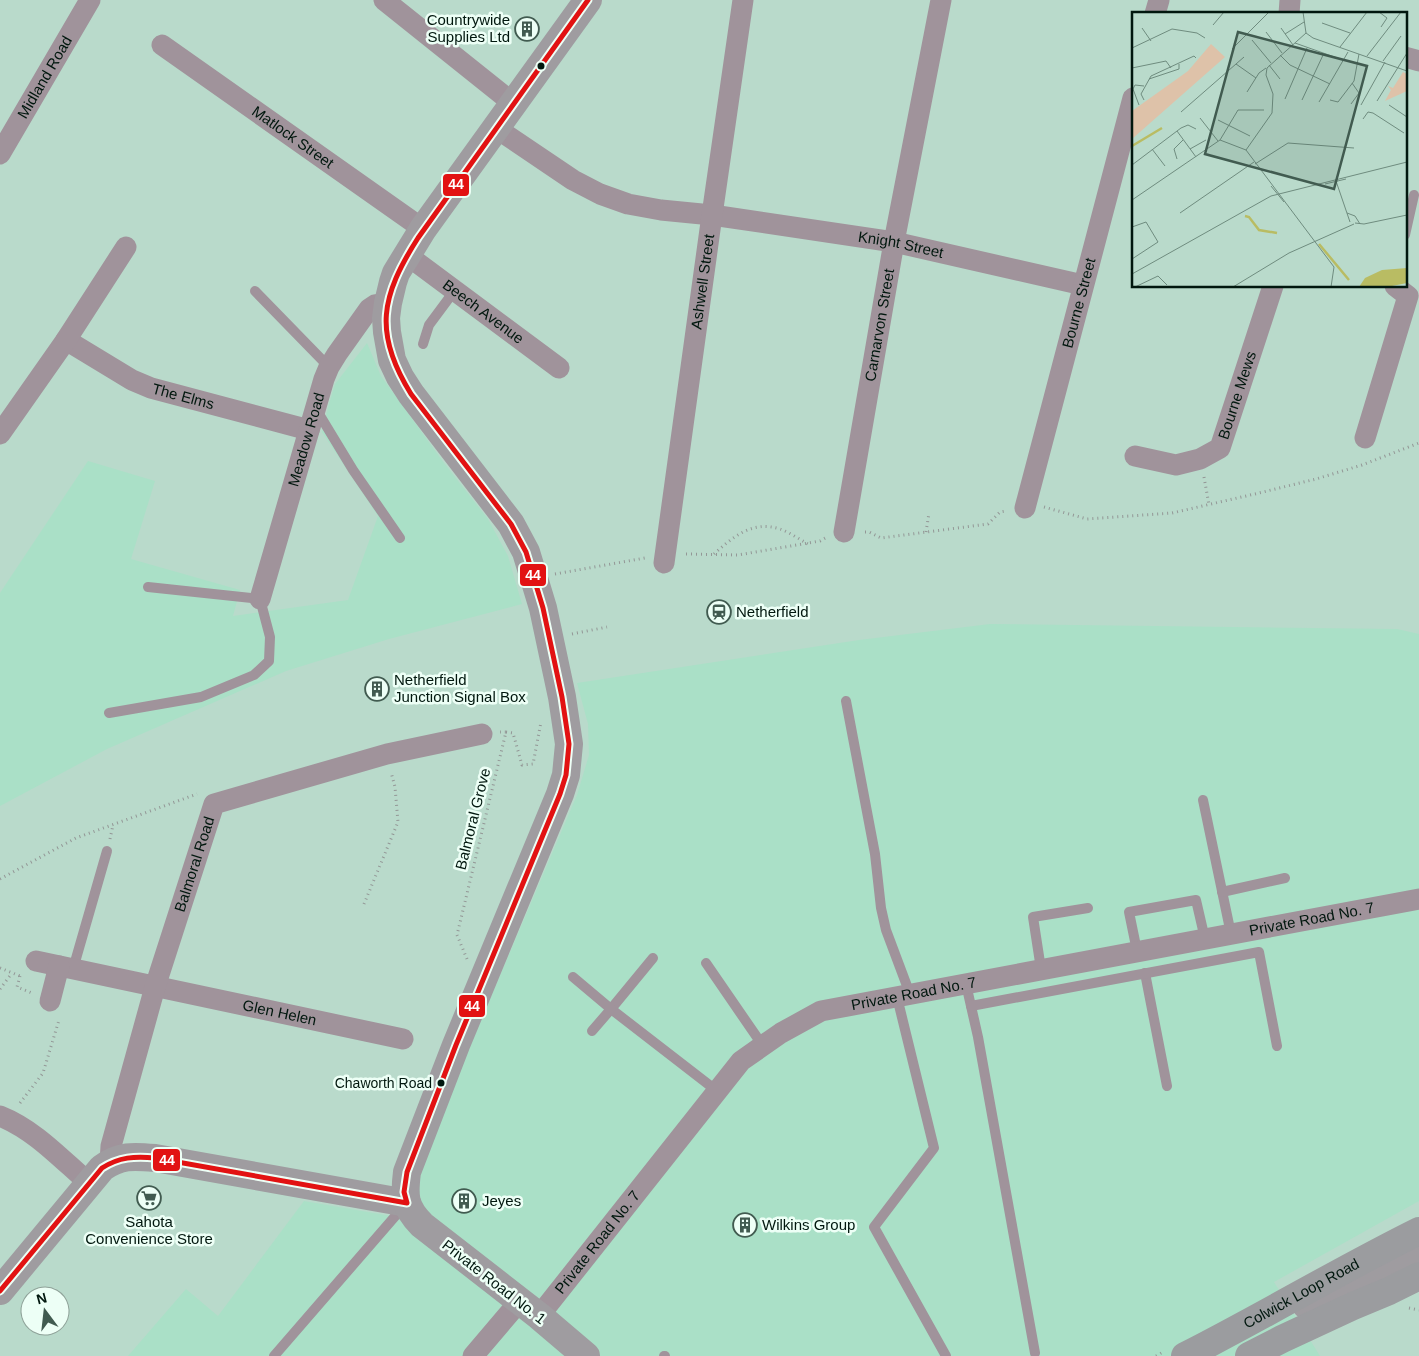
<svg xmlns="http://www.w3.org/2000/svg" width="1419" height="1356" font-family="Arial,sans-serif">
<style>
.built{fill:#aae0c7}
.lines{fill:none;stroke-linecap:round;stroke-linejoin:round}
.path{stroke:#939796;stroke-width:3;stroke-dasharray:1 4;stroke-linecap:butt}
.lane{stroke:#a0939b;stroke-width:10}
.street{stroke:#a0939b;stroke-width:21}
.secondary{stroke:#9f9ca0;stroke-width:28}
.primary{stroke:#9b9c9f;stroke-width:28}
.bus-1-casing{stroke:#edfff6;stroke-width:9}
.bus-1{stroke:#e21212;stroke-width:5}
.bus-dot{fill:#01170e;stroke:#edfff6;stroke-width:2}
.labels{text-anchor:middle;stroke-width:5;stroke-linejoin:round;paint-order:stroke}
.bus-label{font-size:14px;fill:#01170e;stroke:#edfff6;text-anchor:end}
.poi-label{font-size:15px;fill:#01170e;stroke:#edfff6;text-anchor:start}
.street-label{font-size:15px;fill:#01170e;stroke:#edfff6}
.inset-river{fill:none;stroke:#b9bc63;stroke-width:2.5}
.inset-road{fill:none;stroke:#6f8c7f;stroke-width:1}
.view{fill:#415b50;fill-opacity:0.15;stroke:#415b50;stroke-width:2.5}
.inset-edge{fill:none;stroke:#01170e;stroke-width:2.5}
.line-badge{stroke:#edfff6;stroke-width:2}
.badge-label{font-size:14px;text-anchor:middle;font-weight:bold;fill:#fff}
</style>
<rect width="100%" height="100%" fill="#b9dacb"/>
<g class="built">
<path d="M 367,343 L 381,376 L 444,463 L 488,519 L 508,556 L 522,604 L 389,639 L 286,671 L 107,749 L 0,806 L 0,593 L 88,461 L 155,481 L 131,559 L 240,590 L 233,616 L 348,600 L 378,516 L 322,432 L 329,404 L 335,384 Z"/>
<path d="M 990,624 L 1397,629 L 1419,634 L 1419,1201 L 1274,1282 L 1320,1356 L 128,1356 L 186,1289 L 218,1316 L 304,1201 L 397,1217 L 577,795 L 589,755 L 588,724 L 577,683 L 859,640 Z"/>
</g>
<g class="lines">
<g class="path">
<path d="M 1204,477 L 1209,505"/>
<path d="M 1044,507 L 1087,519 L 1172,513 L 1259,493 L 1316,479 L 1362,465 L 1419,443"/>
<path d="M 865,532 L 869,532 L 881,538 L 988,524 L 1000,512 L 1006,511"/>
<path d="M 926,532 L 929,513"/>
<path d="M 686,554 L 738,555 L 820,541 L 827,537"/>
<path d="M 714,554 C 733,537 752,520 780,529 C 789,532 799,539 808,544"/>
<path d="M 555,574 L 645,558"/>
<path d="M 572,634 L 607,627"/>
<path d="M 506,732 L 513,733 L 522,765 L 533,764 L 541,722"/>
<path d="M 110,839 L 113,825"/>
<path d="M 0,879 L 76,838 L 197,794"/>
<path d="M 364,904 L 398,822 L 395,787 L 391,772"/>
<path d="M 467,959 L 457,935 L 506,732 L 500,732"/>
<path d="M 0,968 L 20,976"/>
<path d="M 20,976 L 17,987 L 32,993"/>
<path d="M 0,989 L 12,973"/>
<path d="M 20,1103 L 43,1073 L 59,1020"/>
<path d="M 1409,1308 L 1419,1310"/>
<path d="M 1156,1356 L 1163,1352"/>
</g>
<g class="lane">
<path d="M 1405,235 L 1414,195"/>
<path d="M 255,291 L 329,367"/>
<path d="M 423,344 L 429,325 L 455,290"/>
<path d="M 316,409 L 353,470 L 400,538"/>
<path d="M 846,701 L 875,854 L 881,908 L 886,930 L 910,994"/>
<path d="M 109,713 L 201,697 L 254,675 L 269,661 L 270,637 L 260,599 L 148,587"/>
<path d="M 1203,800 L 1231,934"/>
<path d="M 1222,892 L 1285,878"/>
<path d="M 1137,951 L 1129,912 L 1196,900 L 1205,939"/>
<path d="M 653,958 L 611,1009 L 717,1091"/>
<path d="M 706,963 L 763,1046"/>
<path d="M 73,969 L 107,851"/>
<path d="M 1041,969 L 1033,917 L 1088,908"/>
<path d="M 1145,973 L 1167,1086"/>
<path d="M 573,977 L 611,1009 L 592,1031"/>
<path d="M 966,984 L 978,1037 L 1035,1353"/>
<path d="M 897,997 L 934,1148 L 874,1227 L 946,1356"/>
<path d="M 971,1006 L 1259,952 L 1277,1046"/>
<path d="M 274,1356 L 404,1206"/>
<path d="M 664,1356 L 665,1356"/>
</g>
<g class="street">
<path d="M 384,0 L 514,104"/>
<path d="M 1155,14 L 1159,0"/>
<path d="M 1289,14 L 1290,0"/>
<path id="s1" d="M 162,45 L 423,229"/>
<path d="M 1405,57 L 1419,61"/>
<path id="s2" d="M 496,128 L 573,180 L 600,194 L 628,204 L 661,210 L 712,215 L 894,242 L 1083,285"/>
<path id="s3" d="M 0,154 L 90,0"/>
<path id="s4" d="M 407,255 L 559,368"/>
<path id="s5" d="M 66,340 L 132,380 L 151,388 L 309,430"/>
<path d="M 0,434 L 66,340 L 126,247"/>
<path d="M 1365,438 L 1408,296 L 1395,286"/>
<path id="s6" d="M 1135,456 L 1176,465 L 1200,459 L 1220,448 L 1273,286"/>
<path id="s7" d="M 1025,508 L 1133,98"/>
<path id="s8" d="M 844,532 L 894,242 L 941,0"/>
<path id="s9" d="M 664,563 L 712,215 L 743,0"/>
<path id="s10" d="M 260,599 L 324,379 L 329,367 L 337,354 L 369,309 L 375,305 L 388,303"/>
<path id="s11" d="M 36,961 L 403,1039"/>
<path d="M 50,1001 L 59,966"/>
<path d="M 0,1116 C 35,1130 61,1159 89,1183"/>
<path id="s12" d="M 110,1163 L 111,1146 L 155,987 L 214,804 L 387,754 L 482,734"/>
<path id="s13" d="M 539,1316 L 741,1061 L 781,1033 L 821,1011 L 1419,899"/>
<path d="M 473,1356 L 519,1302"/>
</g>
<g class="secondary">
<path d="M 0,1291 L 102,1168 C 120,1155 133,1156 155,1158 L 407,1203"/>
<path d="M 1306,1305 L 1411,1251 L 1419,1250"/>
<path d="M 586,1356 L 539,1316 L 422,1225 C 404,1207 404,1196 407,1172 L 456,1045 L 560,794 L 566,775 L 569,744 L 562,697 L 543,608 L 526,552 L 511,524 L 411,394 L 400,377 L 392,360 L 387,332 L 386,318 L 388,303 L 393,282 L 396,273 L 423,229 L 588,0"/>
</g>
<g class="primary">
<path id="s14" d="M 1185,1356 C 1264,1316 1340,1270 1419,1231"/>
<path d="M 1249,1356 L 1282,1339 L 1353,1306 L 1389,1291 L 1419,1276"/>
</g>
<g class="bus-1-casing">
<path id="bus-1" d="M 0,1291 L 102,1168 C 119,1157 135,1156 155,1158 L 407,1203 L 404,1192 L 407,1172 L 456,1045 L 560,794 L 566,775 L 569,744 L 562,697 L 543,608 L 526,552 L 511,524 L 411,394 C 373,333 381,296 418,238 L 588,0"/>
</g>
<use href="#bus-1" class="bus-1"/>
</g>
<defs>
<g id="building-ring" transform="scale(1.25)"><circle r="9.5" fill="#edfff6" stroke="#415b50" stroke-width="1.5"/><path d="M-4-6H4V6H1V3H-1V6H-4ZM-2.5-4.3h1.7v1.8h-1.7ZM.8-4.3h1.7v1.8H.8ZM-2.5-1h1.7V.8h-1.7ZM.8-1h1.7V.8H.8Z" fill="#415b50"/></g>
<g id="station-ring" transform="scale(1.25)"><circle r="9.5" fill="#edfff6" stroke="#415b50" stroke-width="1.5"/><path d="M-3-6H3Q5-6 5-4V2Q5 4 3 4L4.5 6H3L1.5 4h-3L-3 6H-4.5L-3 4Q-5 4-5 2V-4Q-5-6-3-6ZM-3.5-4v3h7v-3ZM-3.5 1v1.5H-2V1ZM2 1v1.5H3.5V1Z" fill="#415b50"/></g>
<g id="supermarket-ring" transform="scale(1.25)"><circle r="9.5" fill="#edfff6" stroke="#415b50" stroke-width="1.5"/><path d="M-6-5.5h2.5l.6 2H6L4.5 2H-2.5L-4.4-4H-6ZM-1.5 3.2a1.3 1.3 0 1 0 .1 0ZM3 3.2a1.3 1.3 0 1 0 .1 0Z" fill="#415b50"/></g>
</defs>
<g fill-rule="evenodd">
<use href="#building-ring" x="527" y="29"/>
<use href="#station-ring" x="719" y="612"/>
<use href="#building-ring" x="377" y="689"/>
<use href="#supermarket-ring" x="149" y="1198"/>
<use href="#building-ring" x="464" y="1201"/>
<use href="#building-ring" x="745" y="1225"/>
</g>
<g class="bus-dot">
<circle cx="541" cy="66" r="4.5"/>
<circle cx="441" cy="1083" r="4.5"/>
</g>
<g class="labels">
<g class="bus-label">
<text x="432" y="1088">Chaworth Road</text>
</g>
<g class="poi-label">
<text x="510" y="25" text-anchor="end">Countrywide<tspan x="510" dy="17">Supplies Ltd</tspan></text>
<text x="736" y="617">Netherfield</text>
<text x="394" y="685">Netherfield<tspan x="394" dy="17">Junction Signal Box</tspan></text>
<text x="482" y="1206">Jeyes</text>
<text x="149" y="1227" text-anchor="middle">Sahota<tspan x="149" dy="17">Convenience Store</tspan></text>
<text x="762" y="1230">Wilkins Group</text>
</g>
<g class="street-label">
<text dy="5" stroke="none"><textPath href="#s3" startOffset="89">Midland Road</textPath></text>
<text dy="5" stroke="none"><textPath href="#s1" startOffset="160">Matlock Street</textPath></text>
<text dy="5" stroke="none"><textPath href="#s2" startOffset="429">Knight Street</textPath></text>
<text dy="5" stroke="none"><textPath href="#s9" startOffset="284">Ashwell Street</textPath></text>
<text dy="5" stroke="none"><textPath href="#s7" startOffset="212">Bourne Street</textPath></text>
<text dy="5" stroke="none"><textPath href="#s4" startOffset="95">Beech Avenue</textPath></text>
<text dy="5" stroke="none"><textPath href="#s8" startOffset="210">Carnarvon Street</textPath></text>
<text dy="5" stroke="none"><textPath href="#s5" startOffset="131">The Elms</textPath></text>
<text dy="5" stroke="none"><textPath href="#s6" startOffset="145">Bourne Mews</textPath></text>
<text dy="5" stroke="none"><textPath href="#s10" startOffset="166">Meadow Road</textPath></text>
<text transform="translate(473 819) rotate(-76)" y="5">Balmoral Grove</text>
<text dy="5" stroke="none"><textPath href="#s12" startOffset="311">Balmoral Road</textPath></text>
<text dy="5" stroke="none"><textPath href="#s13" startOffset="919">Private Road No. 7</textPath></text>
<text dy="5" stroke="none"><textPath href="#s13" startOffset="514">Private Road No. 7</textPath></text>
<text dy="5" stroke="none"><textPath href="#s11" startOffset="249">Glen Helen</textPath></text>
<text dy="5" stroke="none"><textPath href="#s13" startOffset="94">Private Road No. 7</textPath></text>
<text transform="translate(494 1282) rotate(38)" y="5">Private Road No. 1</text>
<text dy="5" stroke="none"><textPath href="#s14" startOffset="132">Colwick Loop Road</textPath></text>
</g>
</g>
<g transform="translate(1132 12)">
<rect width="275" height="275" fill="#b9dacb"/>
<path d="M 79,32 L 93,45 L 0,127 L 0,99 L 56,59 ZM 271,60 L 275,62 L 275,79 L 253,89 L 259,78 L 256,74 L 261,76 Z" fill="#dec2a9"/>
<path d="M 275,256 L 275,271 L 255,275 L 227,275 L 233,266 L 250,258 Z" fill="#b9bc63"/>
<path class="inset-river" d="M 0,134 L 30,116M 113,204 L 117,205 L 127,218 L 145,221M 187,232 L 217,268"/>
<path class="inset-road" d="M 171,0 L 174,21 L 181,26 L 275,59M 247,0 L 255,6 L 249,15M 190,11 L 218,21M 81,13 L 92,0M 10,16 L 19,29M 149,16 L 161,33M 134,20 L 150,41M 153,22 L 172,10M 120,28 L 139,51M 163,31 L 211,48M 208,35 L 235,0M 0,36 L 40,17 L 65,21 L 73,26M 100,37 L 137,0M 148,43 L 158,53 L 198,72M 235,44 L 269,0M 251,49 L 269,24M 104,52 L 124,66M 137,53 L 148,67M 0,56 L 34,49 L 39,56M 17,67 L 47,57 L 47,52M 115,80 L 127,61 L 134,56M 153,87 L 175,36M 12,88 L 9,82 L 19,64 L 62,44 L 64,46M 170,88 L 192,41M 198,88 L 206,90 L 222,69 L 227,42M 245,89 L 275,41M 187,90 L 216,40M 219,92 L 227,81 L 220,71M 7,93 L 1,77 L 3,73 L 12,74M 229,93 L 253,50M 257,93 L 275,105M 49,100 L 112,45M 68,106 L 86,129M 231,107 L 236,100 L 241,101 L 272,121M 86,108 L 118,124M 45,119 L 64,145M 88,128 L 114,138M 20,137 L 33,154M 58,137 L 74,128M 114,138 L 202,255 L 199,275M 114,138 L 140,101 L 141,82 L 134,63 L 135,56 L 174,21M 45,147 L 42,137 L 51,128M 123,152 L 156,131 L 222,136M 0,153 L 49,116 L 56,113 L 64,117M 204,169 L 218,210M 193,172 L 214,167M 139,174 L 152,190M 0,188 L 88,128 L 106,98 L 132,98M 48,201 L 122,150M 215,201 L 223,204 L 228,212M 223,211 L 232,212 L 275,203M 0,215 L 14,210 L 26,230 L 0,247M 0,262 L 139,184 L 275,150M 3,275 L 26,264 L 35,273M 101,275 L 157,241 L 222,212"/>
<path class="view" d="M 106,20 L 235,54 L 202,177 L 73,142 Z"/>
<rect width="275" height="275" class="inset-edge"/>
</g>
<g class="line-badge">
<rect x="442" y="173" width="28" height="24" rx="5" fill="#e21212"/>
<rect x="519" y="563" width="28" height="24" rx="5" fill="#e21212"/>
<rect x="458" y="994" width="28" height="24" rx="5" fill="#e21212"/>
<rect x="152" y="1148" width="29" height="24" rx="5" fill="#e21212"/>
</g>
<g class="badge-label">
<text x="456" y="189">44</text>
<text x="533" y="580">44</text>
<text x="472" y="1011">44</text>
<text x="167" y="1165">44</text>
</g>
<g transform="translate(45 1311) rotate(345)"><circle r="24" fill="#edfff6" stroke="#8fa299"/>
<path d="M0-4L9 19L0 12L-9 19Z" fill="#415b50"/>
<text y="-8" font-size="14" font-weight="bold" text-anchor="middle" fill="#01170e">N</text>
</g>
</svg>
